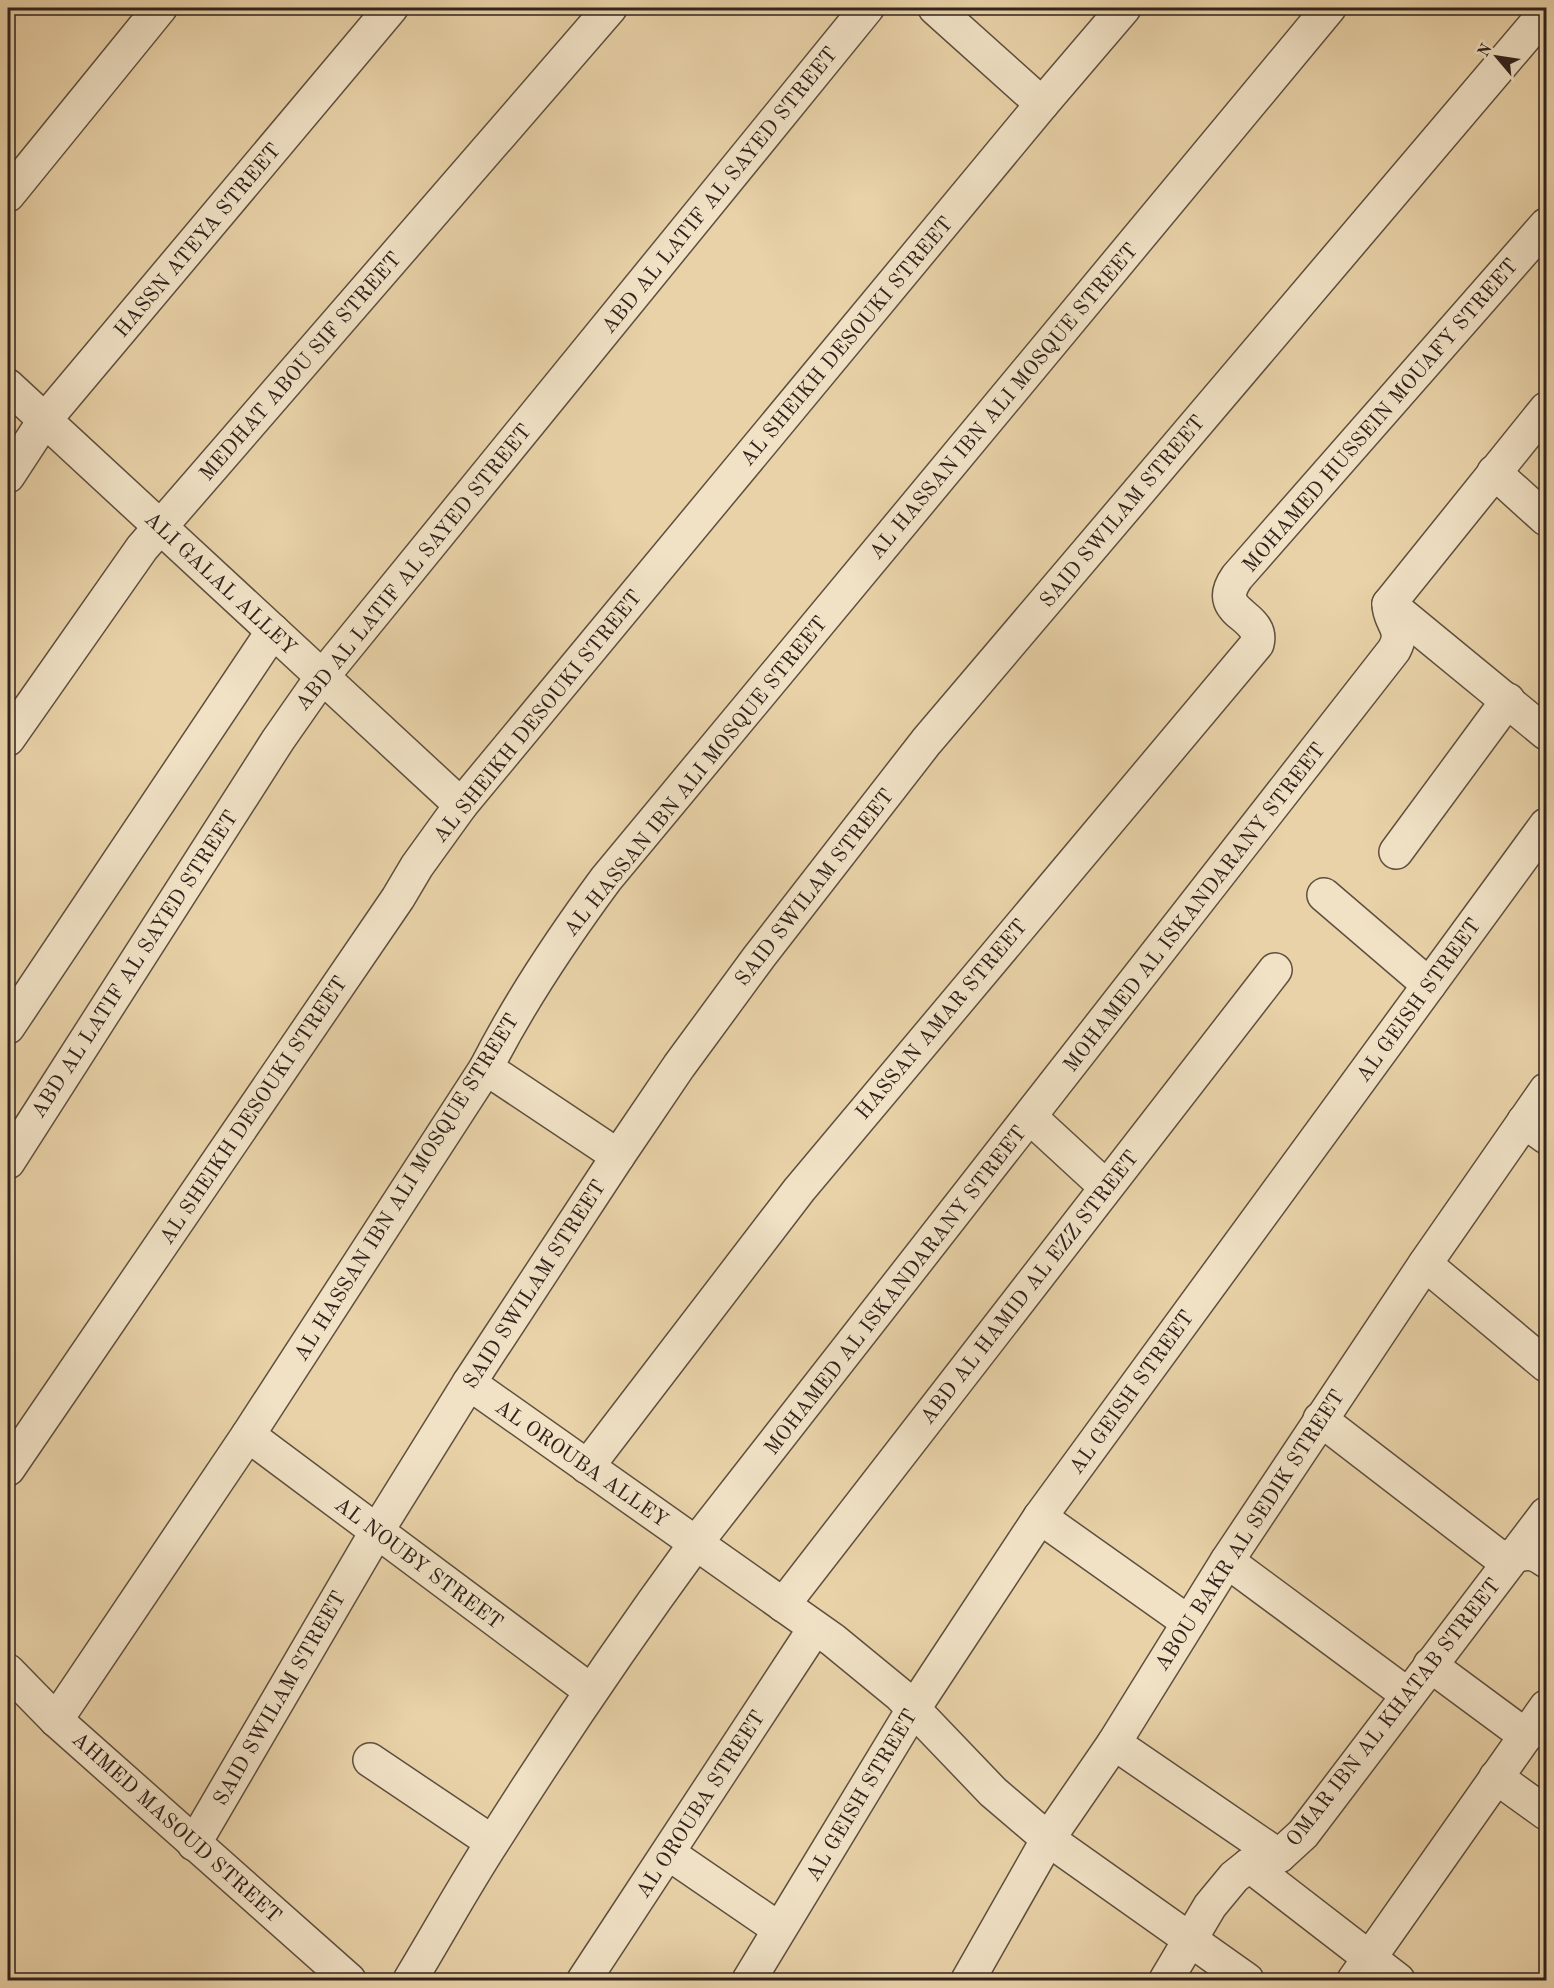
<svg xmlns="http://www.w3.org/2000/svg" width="1554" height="1988" font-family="'Old Standard TT',serif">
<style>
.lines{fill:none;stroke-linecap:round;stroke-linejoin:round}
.minor-casing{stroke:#5e4f3f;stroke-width:36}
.minor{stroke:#f1e2c6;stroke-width:33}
.labels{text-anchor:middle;stroke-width:4.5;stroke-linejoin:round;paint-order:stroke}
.street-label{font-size:21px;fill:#30231c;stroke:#f1e2c6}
</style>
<rect width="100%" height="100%" fill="#e9d2a8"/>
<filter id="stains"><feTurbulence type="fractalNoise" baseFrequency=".00333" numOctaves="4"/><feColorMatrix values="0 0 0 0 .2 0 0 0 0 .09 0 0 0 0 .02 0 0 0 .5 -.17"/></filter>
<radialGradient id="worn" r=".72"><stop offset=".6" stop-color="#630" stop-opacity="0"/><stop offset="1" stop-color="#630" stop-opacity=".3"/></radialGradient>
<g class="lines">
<g class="minor-casing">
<g id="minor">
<path d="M 935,8 L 1042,104"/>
<path d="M 8,195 L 160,8"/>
<path d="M 8,386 L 461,805"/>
<path d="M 1494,472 L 1546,519"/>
<path d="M 8,476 L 44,421 L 391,8"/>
<path d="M 1389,604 L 1546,733"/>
<path d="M 8,739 L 142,548 L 610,8"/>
<path d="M 1396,852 L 1508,700"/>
<path d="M 1324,895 L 1429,985"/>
<path d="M 8,1027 L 273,631"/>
<path d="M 486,1068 L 618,1156"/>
<path d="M 1030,1117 L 1106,1187"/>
<path d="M 1524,1121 L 1546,1137"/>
<path d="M 8,1162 L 278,740 L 322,677 L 867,8"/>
<path d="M 1425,1264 L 1546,1365"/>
<path d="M 469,1383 L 833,1640 L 900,1695 L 993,1792 L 1048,1839 L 1247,1980"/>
<path d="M 1320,1419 L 1498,1556 C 1520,1560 1525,1545 1546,1561"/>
<path d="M 248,1435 L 591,1691"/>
<path d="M 587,1467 L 799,1190 L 1257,644 C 1265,613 1210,615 1237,577 L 1546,225"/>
<path d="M 8,1469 L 398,898 L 417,866 L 461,805 L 1042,104 L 1124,8"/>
<path d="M 1040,1517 L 1188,1622"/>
<path d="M 1227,1561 L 1408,1695"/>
<path d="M 783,1605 L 1275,970"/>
<path d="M 1430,1665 L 1526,1736"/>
<path d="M 8,1671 L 56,1720 L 349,1980"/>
<path d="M 56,1720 L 248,1435 L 486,1068 C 520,1001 561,940 606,879 L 1329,8"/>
<path d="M 1114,1743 L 1279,1856"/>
<path d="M 370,1760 L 492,1842"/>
<path d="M 1496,1777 L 1546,1813"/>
<path d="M 194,1844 L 377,1531 L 469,1383 L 618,1156 L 679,1066 L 759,957 L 926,742 L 1546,12"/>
<path d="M 668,1853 L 779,1929"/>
<path d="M 1249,1865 L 1398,1980"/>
<path d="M 410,1980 C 438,1934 464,1886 494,1840 C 558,1739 625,1640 696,1543 L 1394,650 C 1406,629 1389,623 1389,604 L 1546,409"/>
<path d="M 584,1980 L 815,1628"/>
<path d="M 749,1980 L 914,1708 L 1040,1517 L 1546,825"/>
<path d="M 968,1980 L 1048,1839 L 1114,1743 L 1227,1561 L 1425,1264 L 1546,1090"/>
<path d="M 1166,1980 L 1210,1906 L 1234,1877 L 1249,1865 L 1279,1856 L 1303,1834 L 1546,1514"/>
<path d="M 1354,1980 L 1546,1707"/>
</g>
</g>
<use href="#minor" class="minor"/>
</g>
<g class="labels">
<g class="street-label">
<text transform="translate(719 190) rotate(-51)" y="7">ABD AL LATIF AL SAYED STREET</text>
<text transform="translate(197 240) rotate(-50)" y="7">HASSN ATEYA STREET</text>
<text transform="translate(846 341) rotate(-50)" y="7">AL SHEIKH DESOUKI STREET</text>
<text transform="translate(300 366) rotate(-49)" y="7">MEDHAT ABOU SIF STREET</text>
<text transform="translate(1003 401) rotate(-50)" y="7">AL HASSAN IBN ALI MOSQUE STREET</text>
<text transform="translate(1380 415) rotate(-49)" y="7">MOHAMED HUSSEIN MOUAFY STREET</text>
<text transform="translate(1122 511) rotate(-50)" y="7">SAID SWILAM STREET</text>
<text transform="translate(413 567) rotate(-51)" y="7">ABD AL LATIF AL SAYED STREET</text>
<text transform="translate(221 583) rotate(43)" y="7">ALI GALAL ALLEY</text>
<text transform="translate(537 716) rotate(-51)" y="7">AL SHEIKH DESOUKI STREET</text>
<text transform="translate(695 776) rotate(-51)" y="7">AL HASSAN IBN ALI MOSQUE STREET</text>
<text transform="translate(814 887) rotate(-52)" y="7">SAID SWILAM STREET</text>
<text transform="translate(1194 907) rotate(-52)" y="7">MOHAMED AL ISKANDARANY STREET</text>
<text transform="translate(134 964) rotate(-57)" y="7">ABD AL LATIF AL SAYED STREET</text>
<text transform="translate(1418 1000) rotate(-54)" y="7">AL GEISH STREET</text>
<text transform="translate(941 1019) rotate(-50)" y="7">HASSAN AMAR STREET</text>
<text transform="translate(253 1110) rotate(-56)" y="7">AL SHEIKH DESOUKI STREET</text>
<text transform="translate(406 1187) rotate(-58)" y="7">AL HASSAN IBN ALI MOSQUE STREET</text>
<text transform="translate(534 1284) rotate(-57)" y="7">SAID SWILAM STREET</text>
<text transform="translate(1029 1287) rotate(-52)" y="7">ABD AL HAMID AL EZZ STREET</text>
<text transform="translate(895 1290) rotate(-52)" y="7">MOHAMED AL ISKANDARANY STREET</text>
<text transform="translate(1131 1392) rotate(-54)" y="7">AL GEISH STREET</text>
<text transform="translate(582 1463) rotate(35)" y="7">AL OROUBA ALLEY</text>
<text transform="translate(1249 1530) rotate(-57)" y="7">ABOU BAKR AL SEDIK STREET</text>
<text transform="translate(419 1563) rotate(37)" y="7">AL NOUBY STREET</text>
<text transform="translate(279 1698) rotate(-60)" y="7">SAID SWILAM STREET</text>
<text transform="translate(1393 1712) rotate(-52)" y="7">OMAR IBN AL KHATAB STREET</text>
<text transform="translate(861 1795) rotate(-59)" y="7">AL GEISH STREET</text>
<text transform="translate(700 1804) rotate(-57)" y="7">AL OROUBA STREET</text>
<text transform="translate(177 1827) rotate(42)" y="7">AHMED MASOUD STREET</text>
</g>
</g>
<rect width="1554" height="1988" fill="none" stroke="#e9d2a8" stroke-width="30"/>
<rect x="9" y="9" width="1536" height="1970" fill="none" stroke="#30231c" stroke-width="3"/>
<rect x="15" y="15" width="1524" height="1958" fill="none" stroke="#30231c" stroke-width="1.5"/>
<g transform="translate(1497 57) rotate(299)" stroke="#f1e2c6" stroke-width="4.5" paint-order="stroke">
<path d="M0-4.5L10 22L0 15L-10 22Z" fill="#30231c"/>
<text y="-9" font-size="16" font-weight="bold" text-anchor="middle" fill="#30231c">N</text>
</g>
<rect width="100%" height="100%" filter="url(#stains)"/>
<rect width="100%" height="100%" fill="url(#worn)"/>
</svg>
